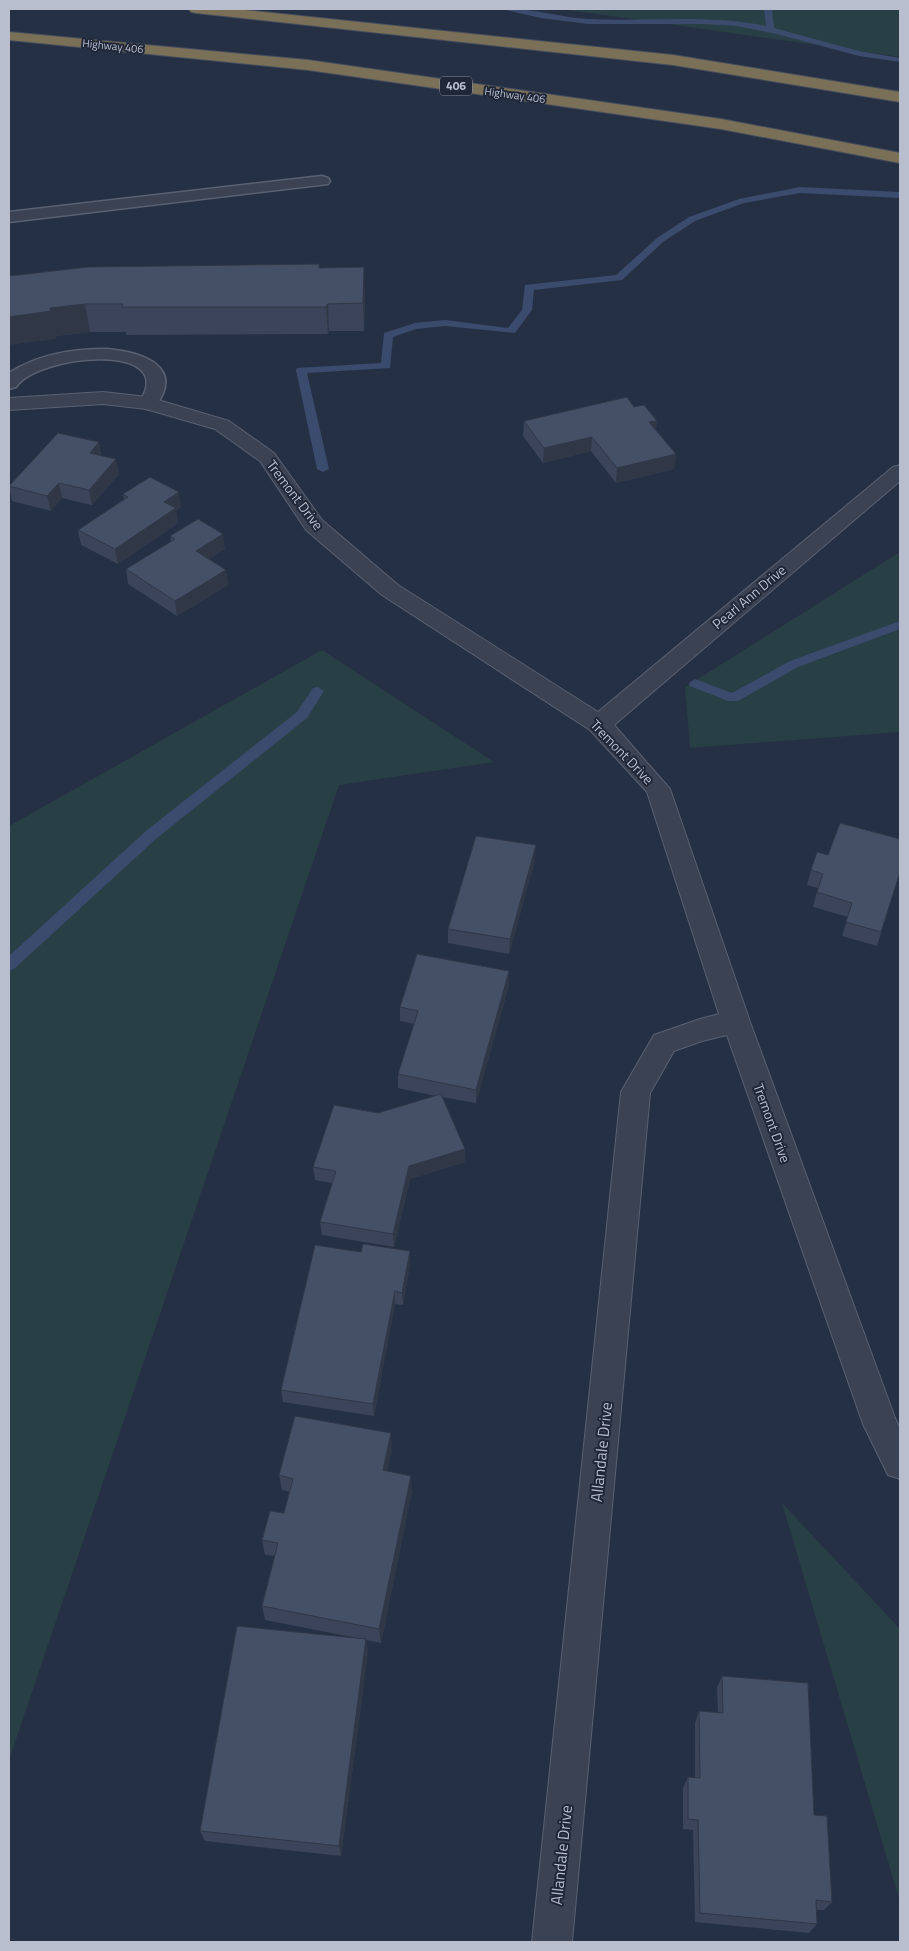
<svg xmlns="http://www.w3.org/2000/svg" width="909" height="1951" font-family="'Titillium Web',sans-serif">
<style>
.green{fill:#283f45}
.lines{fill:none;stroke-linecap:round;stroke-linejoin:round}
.stream{fill:#3b4b6d;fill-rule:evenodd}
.lane-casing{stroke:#596071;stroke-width:3}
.street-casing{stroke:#596071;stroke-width:2}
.highway-casing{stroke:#454d5e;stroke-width:2}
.lane{fill:#3b4254;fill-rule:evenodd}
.street{fill:#3b4254;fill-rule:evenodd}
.highway{fill:#7a7057;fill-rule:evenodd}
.wall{fill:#3b4458}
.shaded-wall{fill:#303747}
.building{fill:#454f66;stroke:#303747}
.labels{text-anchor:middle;stroke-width:4;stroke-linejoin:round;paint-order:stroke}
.far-street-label{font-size:11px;fill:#b8becd;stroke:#1f2739}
.shield{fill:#1f2739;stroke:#8a91a1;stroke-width:1}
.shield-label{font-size:12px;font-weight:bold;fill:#b8becd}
.street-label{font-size:14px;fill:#b8becd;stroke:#1f2739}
.near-street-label{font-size:16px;fill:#b8becd;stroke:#1f2739}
</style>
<rect width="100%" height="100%" fill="#263044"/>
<g class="green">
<path d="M 559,9 L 900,9 L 900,57 L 598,14 Z"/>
<path d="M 900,552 L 900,732 L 690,748 L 685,687 Z"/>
<path d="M 322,650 L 494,762 L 339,785 L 9,1760 L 9,826 Z"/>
<path d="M 782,1503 L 900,1629 L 900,1902 Z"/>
</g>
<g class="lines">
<g class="stream">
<path d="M 502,9 C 529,7 561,18 589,19 C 648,22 708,14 766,26 L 764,9 L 772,9 L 774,28 L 859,51 L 900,58 L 900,62 L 859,56 L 777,34 L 737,26 L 703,24 L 588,24 L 541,18 Z"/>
<path d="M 800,187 L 900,192 L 900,198 L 800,193 L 744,203 L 695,221 L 663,242 L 622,280 L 534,290 L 532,310 L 515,333 L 445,326 L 416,329 L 393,337 L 390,368 L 307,373 L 329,469 L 323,472 L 317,469 L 296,370 L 297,368 L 381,363 L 384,333 L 415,323 L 445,320 L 508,328 L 522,310 L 525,285 L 616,275 L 657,238 L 689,217 L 739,199 Z"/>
<path d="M 900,621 L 900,629 L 798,667 L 738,701 L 728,701 L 690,686 L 689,683 L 695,679 L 732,693 L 790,661 Z"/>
<path d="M 318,687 L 324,691 L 307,718 L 157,838 L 14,969 L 9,971 L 9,956 L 147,830 L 297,712 L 313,688 Z"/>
</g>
<g class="lane-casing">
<g id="lane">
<path d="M 322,176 L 328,178 L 330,181 L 328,184 L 9,222 L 9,212 Z"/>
<path d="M 107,349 C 141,352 186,366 155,407 L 148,409 L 141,407 L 139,403 C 181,341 38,354 16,387 L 9,389 L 9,373 C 39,354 72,349 107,349 Z"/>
</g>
</g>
<g class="street-casing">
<path id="street" d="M 103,392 L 148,397 L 229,421 L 274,453 L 322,520 L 398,585 L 598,712 L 893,467 L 900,465 L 900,481 L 614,725 L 670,789 L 750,1022 L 895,1418 L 900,1429 L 900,1479 L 888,1475 L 863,1424 L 727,1035 L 702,1041 L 674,1051 L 650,1093 L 572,1942 L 532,1942 L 621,1092 L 654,1035 L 700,1019 L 719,1014 L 647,792 L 590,730 L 382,595 L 306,530 L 260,461 L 215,429 L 146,409 L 103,404 L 9,410 L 9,398 Z"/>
</g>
<g class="highway-casing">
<g id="highway">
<path d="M 189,9 L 235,9 L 673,55 L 900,92 L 900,102 L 673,65 L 196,13 L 191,12 Z"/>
<path d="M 9,32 L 308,60 L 721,119 L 900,153 L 900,163 L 721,129 L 308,70 L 9,40 Z"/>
</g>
</g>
<use href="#lane" class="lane"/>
<use href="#street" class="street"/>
<use href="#highway" class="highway"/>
</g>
<g class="wall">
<path d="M 319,268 L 365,295 L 364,331 L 329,331 L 328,334 L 126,335 L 126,332 L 90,332 L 56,336 L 56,339 L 9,276 Z"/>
<path d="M 634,407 L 656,431 L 676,454 L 674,469 L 616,483 L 591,451 L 543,463 L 523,436 L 524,421 Z"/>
<path d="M 99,442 L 101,455 L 119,474 L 92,505 L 62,498 L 51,511 L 12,501 L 9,486 Z"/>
<path d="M 123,494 L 181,507 L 176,510 L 178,523 L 118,564 L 81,545 L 78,530 L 124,499 Z"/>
<path d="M 170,536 L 225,549 L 209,559 L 226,570 L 228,585 L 177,616 L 128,584 L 126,569 L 171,542 Z"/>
<path d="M 828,855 L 900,872 L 877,946 L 842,936 L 848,917 L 813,907 L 818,888 L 807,885 L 811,870 Z"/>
<path d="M 535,860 L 509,954 L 448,943 L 448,929 Z"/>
<path d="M 509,985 L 476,1103 L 442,1097 L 465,1149 L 465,1162 L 410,1179 L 394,1247 L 322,1235 L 320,1222 L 332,1183 L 315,1180 L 313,1167 L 378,1113 L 436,1096 L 398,1088 L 398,1074 L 414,1024 L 400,1021 L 400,1007 Z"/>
<path d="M 410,1264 L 403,1305 L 395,1304 L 374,1416 L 283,1402 L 281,1390 Z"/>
<path d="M 392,1449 L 387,1471 L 412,1491 L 381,1643 L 366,1640 L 368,1652 L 341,1856 L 205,1841 L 200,1831 L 362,1639 L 265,1620 L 262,1606 L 275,1556 L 265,1555 L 262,1540 L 284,1513 L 289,1492 L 282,1490 L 279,1475 Z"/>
<path d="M 722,1676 L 814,1815 L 832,1902 L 824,1910 L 816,1910 L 817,1924 L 809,1933 L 695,1922 L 693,1830 L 683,1829 L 683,1788 L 688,1777 L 695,1777 L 695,1723 L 699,1711 L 718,1713 L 717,1688 Z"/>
</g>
<g class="shaded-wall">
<path d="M 364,267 L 365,295 L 364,331 L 363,303 Z"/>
<path d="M 85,304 L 90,332 L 56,336 L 56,339 L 9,345 L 9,317 L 50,308 Z"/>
<path d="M 328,304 L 329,331 L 328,334 L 326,307 Z"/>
<path d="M 657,421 L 656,435 L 649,422 Z"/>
<path d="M 592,437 L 591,451 L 543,463 L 544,448 Z"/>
<path d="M 99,442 L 101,457 L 90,453 Z"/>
<path d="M 676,454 L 674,469 L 616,483 L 617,468 Z"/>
<path d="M 116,459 L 119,474 L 92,505 L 89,490 Z"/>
<path d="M 59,483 L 62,498 L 51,511 L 47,496 Z"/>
<path d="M 179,492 L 181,507 L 176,510 L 178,523 L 118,564 L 115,549 L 164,502 Z"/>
<path d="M 223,534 L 225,549 L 198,566 L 196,551 Z"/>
<path d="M 226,570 L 228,585 L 177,616 L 175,601 Z"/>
<path d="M 536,845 L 535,860 L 509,954 L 510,939 Z"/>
<path d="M 509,971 L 509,985 L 476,1103 L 476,1090 Z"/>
<path d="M 465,1149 L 465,1162 L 410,1179 L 394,1247 L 393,1234 L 409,1166 Z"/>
<path d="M 410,1251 L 410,1264 L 403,1305 L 402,1293 Z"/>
<path d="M 395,1291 L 395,1304 L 374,1416 L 373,1404 Z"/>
<path d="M 391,1433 L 392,1449 L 384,1486 L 383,1470 Z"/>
<path d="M 411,1476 L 412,1491 L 381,1643 L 379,1629 Z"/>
<path d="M 366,1639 L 368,1652 L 341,1856 L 339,1846 Z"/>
</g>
<g class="building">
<path d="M 319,264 L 319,268 L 364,267 L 363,303 L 328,304 L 326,307 L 122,307 L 123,304 L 85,304 L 50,308 L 51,311 L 9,317 L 9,276 L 88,267 Z"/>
<path d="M 627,397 L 634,407 L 644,405 L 657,421 L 649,422 L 676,454 L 617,468 L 592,437 L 544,448 L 524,421 Z"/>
<path d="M 58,433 L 99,442 L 90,453 L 116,459 L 89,490 L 59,483 L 47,496 L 9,486 Z"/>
<path d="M 150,477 L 179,492 L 164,502 L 176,508 L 115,549 L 78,530 L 128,497 L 123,494 Z"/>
<path d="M 198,519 L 223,534 L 196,551 L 226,570 L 175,601 L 126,569 L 175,539 L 170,536 Z"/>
<path d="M 840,823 L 900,839 L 900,872 L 881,932 L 846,922 L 852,903 L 817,892 L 823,874 L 811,870 L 817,852 L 828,855 Z"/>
<path d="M 476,836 L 536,845 L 510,939 L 448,929 Z"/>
<path d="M 417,954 L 509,971 L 476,1090 L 398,1074 L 418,1011 L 400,1007 Z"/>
<path d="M 441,1094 L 465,1149 L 409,1166 L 393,1234 L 320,1222 L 336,1171 L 313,1167 L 334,1105 L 378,1113 Z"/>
<path d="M 363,1244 L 410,1251 L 402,1293 L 395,1291 L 373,1404 L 281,1390 L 315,1245 L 361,1252 Z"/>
<path d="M 295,1416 L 391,1433 L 383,1470 L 411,1476 L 379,1629 L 262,1606 L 278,1543 L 262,1540 L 270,1511 L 284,1513 L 293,1479 L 279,1475 Z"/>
<path d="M 237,1626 L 366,1639 L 339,1846 L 200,1831 Z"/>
<path d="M 722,1676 L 808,1683 L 814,1815 L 827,1816 L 832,1902 L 816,1900 L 817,1924 L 700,1913 L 698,1820 L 688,1819 L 688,1777 L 700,1778 L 699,1711 L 723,1713 Z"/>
</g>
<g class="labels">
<g class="far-street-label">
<text transform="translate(113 46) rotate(6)" y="4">Highway 406</text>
<text transform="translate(515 95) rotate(8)" y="4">Highway 406</text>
</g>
<rect class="shield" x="440" y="76.5" width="32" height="19" rx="4"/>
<g class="shield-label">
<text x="456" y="90">406</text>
</g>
<g class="street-label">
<text transform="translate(295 495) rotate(53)" y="5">Tremont Drive</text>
<text transform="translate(749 597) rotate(-40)" y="5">Pearl Ann Drive</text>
<text transform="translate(622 752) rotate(46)" y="5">Tremont Drive</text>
<text transform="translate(772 1123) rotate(70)" y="5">Tremont Drive</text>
</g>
<g class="near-street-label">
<text transform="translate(601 1452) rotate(-84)" y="6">Allandale Drive</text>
<text transform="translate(561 1855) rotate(-84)" y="6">Allandale Drive</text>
</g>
</g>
<rect width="909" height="1951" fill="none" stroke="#b8becd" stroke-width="20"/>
</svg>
